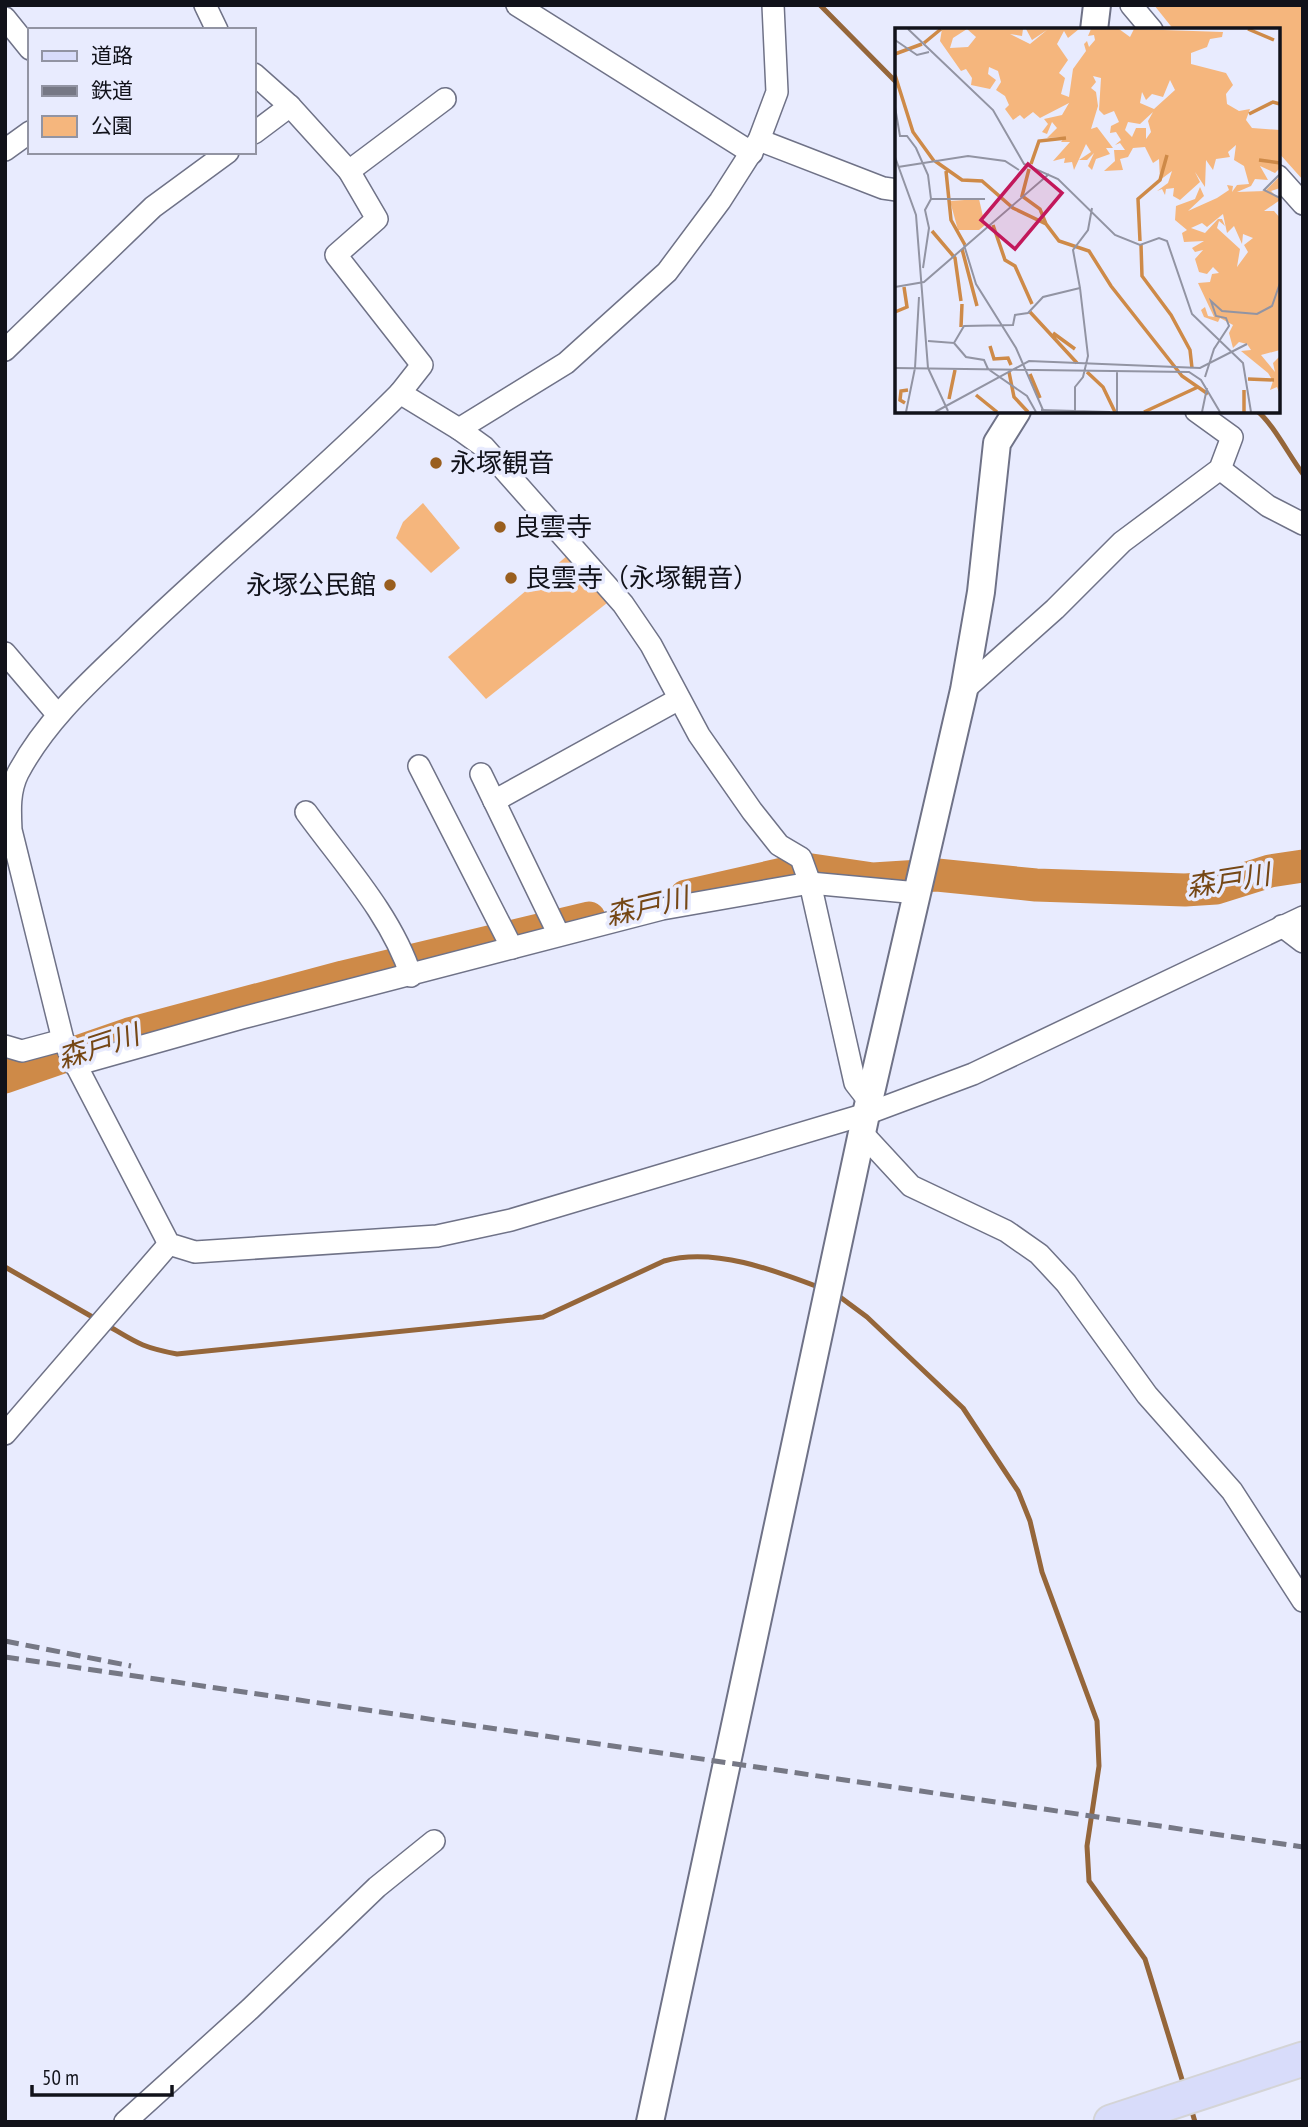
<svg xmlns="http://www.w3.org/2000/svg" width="1308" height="2127" font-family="'PT Sans Narrow','Noto Sans JP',sans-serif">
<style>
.green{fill:#f5b67d}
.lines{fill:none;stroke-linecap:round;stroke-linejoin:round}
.stream{stroke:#95663a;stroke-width:5}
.river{stroke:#ce8a48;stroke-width:33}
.minor-casing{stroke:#6f7287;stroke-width:24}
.tertiary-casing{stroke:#6f7287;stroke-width:30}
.primary-casing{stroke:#d4d4d6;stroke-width:37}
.minor{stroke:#fff;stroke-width:21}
.tertiary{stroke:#fff;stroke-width:26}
.primary{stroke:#d8dcfa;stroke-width:33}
.rail{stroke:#767885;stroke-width:5;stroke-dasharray:14 7;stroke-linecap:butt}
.poi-dot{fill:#995e1e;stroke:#e8ebfe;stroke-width:2.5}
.labels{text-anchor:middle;stroke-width:7;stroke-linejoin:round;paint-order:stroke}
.poi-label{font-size:26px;fill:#11121a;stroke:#e8ebfe;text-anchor:start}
.water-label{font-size:28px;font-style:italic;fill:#754715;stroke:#e8ebfe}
.inset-river{fill:none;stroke:#ce8a48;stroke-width:3.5}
.inset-road{fill:none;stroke:#9294a3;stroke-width:2}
.view{fill:#c2185b;fill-opacity:0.15;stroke:#c2185b;stroke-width:3.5}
.inset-edge{fill:none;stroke:#11121a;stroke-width:3.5}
</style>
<rect width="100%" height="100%" fill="#e8ebfe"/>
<g class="green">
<path d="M 1154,5 L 1303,5 L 1303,180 L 1278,152 L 1278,30 L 1174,30 Z"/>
<path d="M 423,503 L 460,548 L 431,573 L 396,538 L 403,522 Z"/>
<path d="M 568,555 L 607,603 L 486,699 L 448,657 Z"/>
</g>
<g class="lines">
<g class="stream">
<path d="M 820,5 L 897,83"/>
<path d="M 1257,411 C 1272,422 1290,457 1303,474"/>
<path d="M 5,1267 L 96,1319"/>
<path d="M 836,1294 L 867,1317 L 963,1408 L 1018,1491 L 1030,1521 L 1042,1572 L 1097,1721 L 1099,1766 L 1087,1846 L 1089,1881 L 1145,1959 L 1184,2086"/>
<path d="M 105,1324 C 136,1342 140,1347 177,1354 L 543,1317 L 664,1261 C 714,1247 774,1270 821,1288"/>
<path d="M 1191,2108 L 1195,2122"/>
</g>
<g class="river">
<path d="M 686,896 L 805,869 L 873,879 L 937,875 L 1036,885 L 1185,890 L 1216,888 L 1270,871 L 1303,866"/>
<path d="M 5,1077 L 129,1034 L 343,977 L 589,918"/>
</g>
<g class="minor-casing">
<g id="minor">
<path d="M 205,5 L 217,30"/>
<path d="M 517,5 L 752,153"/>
<path d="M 773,5 L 777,92 L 759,140 L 720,201 L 667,272 L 566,363 L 459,429 L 400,393 C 313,481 216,559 128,645 C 87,684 45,722 18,773 C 9,791 10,810 11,830 L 63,1040 L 169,1244 L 195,1252 L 437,1236 L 511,1220 L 866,1114 L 973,1074 L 1303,917"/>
<path d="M 1131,5 L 1152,30"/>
<path d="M 5,18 L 30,49"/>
<path d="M 254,74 L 290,106 L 349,171 L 377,219 L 336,255 L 422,365 L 400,393"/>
<path d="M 254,133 L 290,106"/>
<path d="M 759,140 L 883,188 L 897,190"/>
<path d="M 5,150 L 30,132"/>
<path d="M 349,171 L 445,99"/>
<path d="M 1278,176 L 1303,204"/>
<path d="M 5,350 L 153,207 L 228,152"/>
<path d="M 459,429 L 484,447 L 623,604 L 651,645 L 699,735 L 752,811 L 779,845 L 801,858 L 810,883 L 855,1083 L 869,1101"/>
<path d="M 1220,469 L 1268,506 L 1303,524"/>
<path d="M 5,653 L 57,714"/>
<path d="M 964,690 L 1055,609 L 1122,542 L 1220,469 L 1232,437 L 1196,411"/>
<path d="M 419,766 L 512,948"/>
<path d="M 481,774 L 559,935"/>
<path d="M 494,801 L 679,699"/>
<path d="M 306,812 C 343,863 392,916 411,976"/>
<path d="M 1282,926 L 1303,942"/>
<path d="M 5,1046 L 22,1051 L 63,1040"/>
<path d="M 75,1065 L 242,1018 L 662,909 L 810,883 L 918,893"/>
<path d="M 862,1133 L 911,1186 L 1006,1231 L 1039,1254 L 1066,1283 L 1147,1395 L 1232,1491 L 1303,1601"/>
<path d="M 5,1434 L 169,1244"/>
<path d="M 125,2122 L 250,2009 L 377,1887 L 434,1841"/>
</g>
</g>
<g class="tertiary-casing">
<g id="tertiary">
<path d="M 1094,30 L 1097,5"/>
<path d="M 650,2122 L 866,1114 L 964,690 L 981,592 L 997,443 L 1017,411"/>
</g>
</g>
<g class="primary-casing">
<path id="primary" d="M 1111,2122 L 1303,2059"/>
</g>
<use href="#minor" class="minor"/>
<use href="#tertiary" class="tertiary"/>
<use href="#primary" class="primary"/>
<g class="rail">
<path d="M 5,1641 L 131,1666"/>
<path d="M 5,1657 L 1303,1847"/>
</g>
</g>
<g class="poi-dot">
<circle cx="436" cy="463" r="7"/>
<circle cx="500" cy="527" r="7"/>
<circle cx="511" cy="578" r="7"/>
<circle cx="390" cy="585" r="7"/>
</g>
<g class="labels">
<g class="poi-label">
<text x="450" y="472">永塚観音</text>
<text x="514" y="536">良雲寺</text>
<text x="525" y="587">良雲寺（永塚観音）</text>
<text x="376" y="594" text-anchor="end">永塚公民館</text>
</g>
<g class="water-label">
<text transform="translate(1228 880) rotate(-9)" y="10">森戸川</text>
<text transform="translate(647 906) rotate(-13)" y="10">森戸川</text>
<text transform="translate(98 1046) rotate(-18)" y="10">森戸川</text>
</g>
</g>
<g transform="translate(895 28)">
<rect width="385" height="385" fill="#e8ebfe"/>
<path d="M 47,1 L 128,1 L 127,8 L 115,6 L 135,16 L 152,2 L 137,12 L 131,1 L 184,1 L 173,10 L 169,3 L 162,16 L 173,32 L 164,45 L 170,50 L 166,66 L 174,69 L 178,41 L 191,23 L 189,16 L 192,13 L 194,19 L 200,12 L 199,7 L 193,8 L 196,1 L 224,1 L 235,9 L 239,1 L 328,4 L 327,9 L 315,11 L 312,19 L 296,25 L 296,36 L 331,45 L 338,57 L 331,66 L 332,76 L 344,83 L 355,81 L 351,92 L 357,100 L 385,102 L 385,140 L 380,145 L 365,138 L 373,152 L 360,151 L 356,158 L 342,164 L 370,163 L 385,148 L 385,160 L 376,163 L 385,172 L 369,183 L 379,183 L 385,190 L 385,322 L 366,327 L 380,344 L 378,335 L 385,328 L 385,367 L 382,359 L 375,362 L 378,353 L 373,345 L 346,323 L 356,322 L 352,316 L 344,314 L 338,320 L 334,305 L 338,297 L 325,290 L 323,294 L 309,289 L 306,282 L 310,279 L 313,288 L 319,289 L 303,255 L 315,254 L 317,246 L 324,245 L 318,239 L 312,246 L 304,244 L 300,231 L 308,222 L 300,224 L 297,220 L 309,213 L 289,214 L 287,205 L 292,202 L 280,192 L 281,178 L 300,171 L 305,159 L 309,168 L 293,183 L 322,170 L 334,162 L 332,157 L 338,158 L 337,164 L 342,157 L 354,156 L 349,138 L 339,132 L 341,117 L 333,124 L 335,129 L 321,131 L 318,142 L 311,132 L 310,159 L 300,144 L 305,154 L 285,172 L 278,168 L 279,160 L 271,161 L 270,167 L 267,161 L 262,163 L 273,155 L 277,143 L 265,152 L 264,131 L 258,135 L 250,119 L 238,120 L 233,129 L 225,131 L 228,142 L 209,143 L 220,133 L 219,122 L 230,122 L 225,115 L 220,117 L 226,112 L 221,104 L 215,105 L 216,98 L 224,94 L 219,83 L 209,87 L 204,82 L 206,50 L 198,48 L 201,54 L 196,60 L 201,64 L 203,78 L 196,101 L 202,99 L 218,120 L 211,120 L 215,126 L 201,131 L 197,142 L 193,138 L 199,125 L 192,132 L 184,132 L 196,124 L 191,116 L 179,142 L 177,134 L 169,135 L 170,130 L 158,133 L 175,114 L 166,114 L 170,109 L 152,110 L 162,100 L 157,94 L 152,106 L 147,104 L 153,96 L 149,91 L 167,87 L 174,75 L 145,90 L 138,84 L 129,91 L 125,87 L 118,92 L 110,81 L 114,77 L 110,68 L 101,62 L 106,54 L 103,43 L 94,39 L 93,46 L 101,52 L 95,61 L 76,57 L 77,50 L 71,41 L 66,43 L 45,13 ZM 72,1 L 81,9 L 73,19 L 55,20 L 58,10 ZM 275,52 L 280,62 L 259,81 L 245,75 L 247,64 L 251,72 L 257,66 L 268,69 ZM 258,84 L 253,93 L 256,104 L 251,111 L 251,100 L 241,100 L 237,109 L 230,102 L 233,94 L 245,96 ZM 328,186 L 332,205 L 339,198 L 347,216 L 348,206 L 358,210 L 349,217 L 353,224 L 342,239 L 345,221 L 322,200 L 324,193 L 330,198 L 327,191 L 323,191 L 310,205 L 296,200 L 307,195 L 312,199 ZM 84,171 L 90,197 L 84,202 L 63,202 L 55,173 Z" fill="#f5b67d" fill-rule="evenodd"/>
<path class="inset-river" d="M 353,1 L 379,12M 29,15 L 46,1M 0,26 L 27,16M 0,47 L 18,104 L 39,133M 354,86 L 378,74 L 385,76M 364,132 L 385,135M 40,133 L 67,152 L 87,153 L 118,180 L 151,196 L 164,213 L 194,223 L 216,258 L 287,348 L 313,366M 136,136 L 144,113 L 171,110M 134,141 L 127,168 L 145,181 L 151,196M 51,143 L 56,192 L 70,217M 98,197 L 110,232 L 120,238 L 137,276M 37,203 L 60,230 L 66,273M 245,213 L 243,171 L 265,152 L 272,127M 246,217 L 247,248 L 276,287 L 295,322 L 297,340M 67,221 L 82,278M 0,284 L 12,279 L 9,259M 135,284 L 182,335M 66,299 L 67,276M 158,305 L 180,321M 95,318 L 99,331 L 113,330 L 116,337M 114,344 L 119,369 L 133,384M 192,344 L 208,359 L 220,384M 135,346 L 145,370M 353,351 L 379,352M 349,362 L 349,384M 81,367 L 102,384M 54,371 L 60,342M 10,375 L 5,372 L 6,363 L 13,362M 249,384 L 303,359"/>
<path class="inset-road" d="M 13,1 L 98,82 L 129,136 L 163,151 L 220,207 L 245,217 L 264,210 L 272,213 L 297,286 L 348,335 L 356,384M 0,12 L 22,27 L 34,24M 0,79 L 5,108 L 12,108 L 21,120 L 33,147 L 36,171 L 30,182 L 34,200 L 28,240M 0,129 L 21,187 L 33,340 L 53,383M 3,139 L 73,128 L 110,133 L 124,142M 385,146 L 369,162 L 385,170M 36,171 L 90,171M 69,217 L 81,256 L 121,320 L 148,382M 0,259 L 29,254 L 154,146M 33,313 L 59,315 L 69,298 L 118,297 L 120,287 L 133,285 L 148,269 L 185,260 L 178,222 L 193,202 L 197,180M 59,315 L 71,329 L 89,332 L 93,341M 0,340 L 294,344 L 306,352 L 325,384M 20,340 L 24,269M 93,341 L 132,368 L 141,384M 222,344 L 222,384M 310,349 L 319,321 L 334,298 L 331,290 L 321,288 L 316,273 L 327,283 L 362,286 L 377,278 L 385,255M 146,382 L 215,384M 180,383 L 180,359 L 188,349 L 193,328 L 185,260M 11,384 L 20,340M 40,384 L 134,333 L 305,340 L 352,316M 307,384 L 312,360"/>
<path class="view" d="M 133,136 L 167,165 L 120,221 L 86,192 Z"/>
<rect width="385" height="385" class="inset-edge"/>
</g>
<rect width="1308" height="2127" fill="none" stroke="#11121a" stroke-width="14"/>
<rect x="28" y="28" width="228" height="126" fill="#e8ebfe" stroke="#9294a3" stroke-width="2"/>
<rect x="42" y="51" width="35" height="10" fill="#d8dcfa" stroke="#9294a3" stroke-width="2"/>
<text x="91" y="63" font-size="21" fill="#11121a">道路</text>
<rect x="42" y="86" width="35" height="10" fill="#767885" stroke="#9294a3" stroke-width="2"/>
<text x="91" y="98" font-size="21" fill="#11121a">鉄道</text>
<rect x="42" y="116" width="35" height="21" fill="#f5b67d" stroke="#9294a3" stroke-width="2"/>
<text x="91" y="133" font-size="21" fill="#11121a">公園</text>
<path d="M32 2085v10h140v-10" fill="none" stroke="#11121a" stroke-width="3.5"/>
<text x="42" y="2085" font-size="21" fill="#11121a" stroke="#e8ebfe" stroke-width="5" paint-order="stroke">50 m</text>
</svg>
